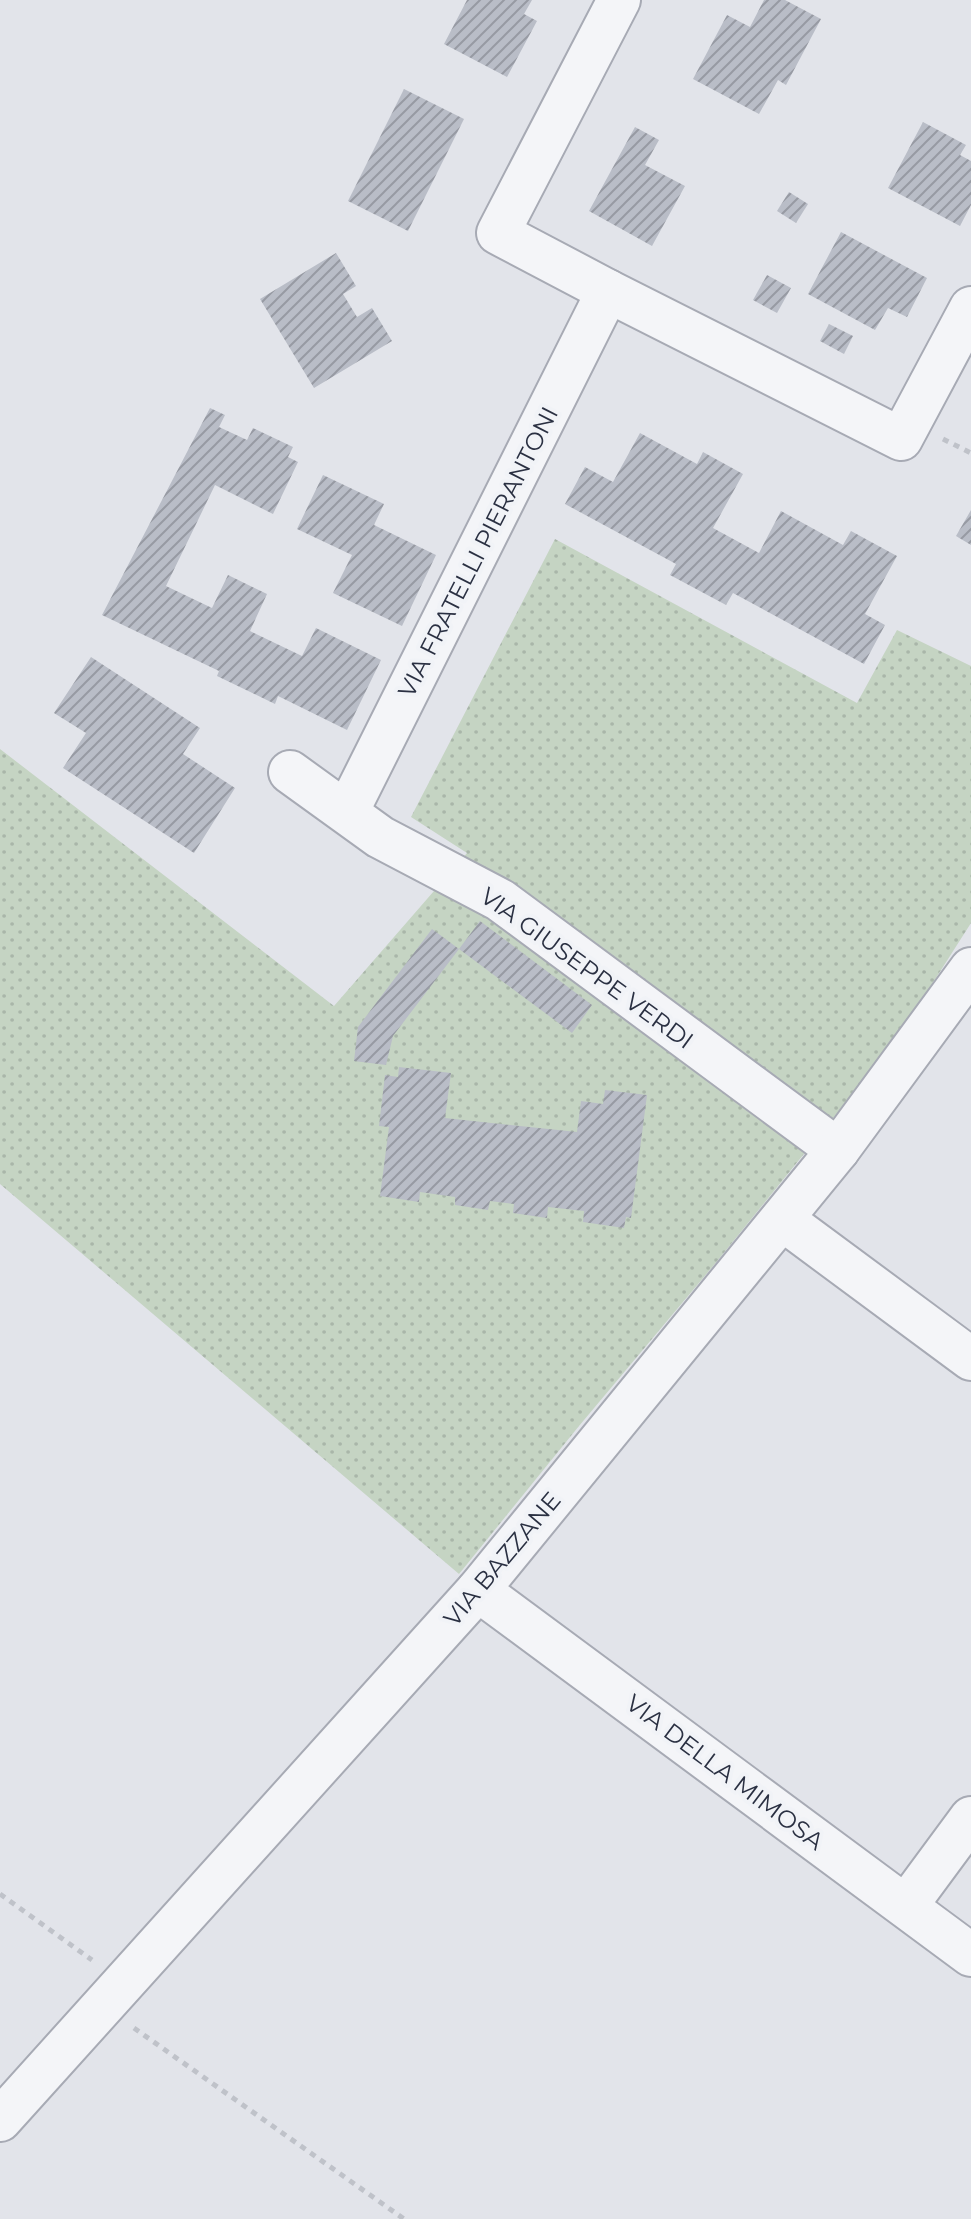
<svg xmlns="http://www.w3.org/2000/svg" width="971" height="2219" font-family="Montserrat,sans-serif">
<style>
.park{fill:url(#park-dots)}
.building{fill:url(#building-hatch)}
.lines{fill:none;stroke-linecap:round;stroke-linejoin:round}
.minor-casing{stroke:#a7aab4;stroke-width:46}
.path{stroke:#bfc2c9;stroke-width:5;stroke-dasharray:6 6;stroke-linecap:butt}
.minor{stroke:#f4f5f8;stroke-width:42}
.labels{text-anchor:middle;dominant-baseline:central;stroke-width:8;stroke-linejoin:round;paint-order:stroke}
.street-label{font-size:24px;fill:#2a3042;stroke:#f1f3f7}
</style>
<defs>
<pattern id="park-dots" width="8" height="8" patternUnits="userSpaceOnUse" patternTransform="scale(2)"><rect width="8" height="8" fill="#c5d4c3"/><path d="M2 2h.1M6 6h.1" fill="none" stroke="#a9b6a9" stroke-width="1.8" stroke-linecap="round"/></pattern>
<pattern id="building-hatch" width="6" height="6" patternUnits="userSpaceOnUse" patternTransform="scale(2)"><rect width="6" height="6" fill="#b9bdc7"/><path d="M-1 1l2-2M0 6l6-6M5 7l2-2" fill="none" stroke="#979aa3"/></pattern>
</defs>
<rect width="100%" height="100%" fill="#e2e4ea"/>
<polygon class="park" points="555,539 857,703 897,630 971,666 971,923 897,1039 714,1265 579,1426 459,1574 0,1184 0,749 334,1006 467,853 411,817"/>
<g class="building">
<polygon points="467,0 532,0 524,14 537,21 507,77 444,44"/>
<polygon points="764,0 785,0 821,19 786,85 778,80 759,114 693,79 727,15 750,27"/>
<polygon points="404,89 464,119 408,231 348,201"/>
<polygon points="923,122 966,145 960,155 971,161 971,205 960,226 888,188"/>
<polygon points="635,127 659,140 645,165 685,186 652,246 589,211"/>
<polygon points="789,192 808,204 796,223 777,211"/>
<polygon points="841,232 927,278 907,317 888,308 875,330 808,294"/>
<polygon points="336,253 356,286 343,294 357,317 372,308 392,341 314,388 260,299"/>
<polygon points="767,275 791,288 777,313 753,300"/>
<polygon points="829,324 853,336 844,354 820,341"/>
<polygon points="210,408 225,415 219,427 247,440 253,428 293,447 288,457 298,462 273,514 215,485 166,586 212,608 228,575 267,594 250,631 302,656 316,628 381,660 347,730 278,696 275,704 217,676 219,671 102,615"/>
<polygon points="640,433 697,464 703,452 743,474 713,528 759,553 781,511 843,545 851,531 897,556 865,614 885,625 864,664 733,593 726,605 670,575 676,564 565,504 585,467 613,482"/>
<polygon points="323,475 384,504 374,525 436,555 402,626 333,593 352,555 297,529"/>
<polygon points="971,510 971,545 956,536"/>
<polygon points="91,657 200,728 183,754 235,788 194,853 63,768 86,733 54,713"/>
<polygon points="480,921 592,1005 572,1033 459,949"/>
<polygon points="432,929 459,949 393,1036 386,1065 354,1061 358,1027"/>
<polygon points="399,1067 451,1073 445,1118 577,1132 581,1101 603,1104 605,1090 647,1095 631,1218 626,1217 624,1228 583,1222 584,1211 548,1207 547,1218 513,1213 514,1204 490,1201 488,1210 455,1205 455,1197 420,1192 419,1202 380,1196 389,1127 379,1126 385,1075 398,1077"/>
</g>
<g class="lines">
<defs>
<g id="minor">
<polyline points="619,0 498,233 608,291 901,439 971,308"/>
<polyline points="290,772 380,837 500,900 838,1150"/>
<polyline points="347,812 608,291"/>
<polyline points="782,1219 971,1359"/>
<polyline points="478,1590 971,1955"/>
<polyline points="906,1906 971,1818"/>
<polyline points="0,2120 478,1590 838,1150 971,969"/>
</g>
</defs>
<use href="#minor" class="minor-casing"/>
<g class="path">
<polyline points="943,439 971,453"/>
<polyline points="0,1894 92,1960"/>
<polyline points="134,2028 404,2219"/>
</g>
<use href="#minor" class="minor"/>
</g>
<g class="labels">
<g class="street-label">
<text transform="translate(478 552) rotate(-63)">VIA FRATELLI PIERANTONI</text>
<text transform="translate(587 968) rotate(36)">VIA GIUSEPPE VERDI</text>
<text transform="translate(502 1559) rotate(-50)">VIA BAZZANE</text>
<text transform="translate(725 1772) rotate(37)">VIA DELLA MIMOSA</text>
</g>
</g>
</svg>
